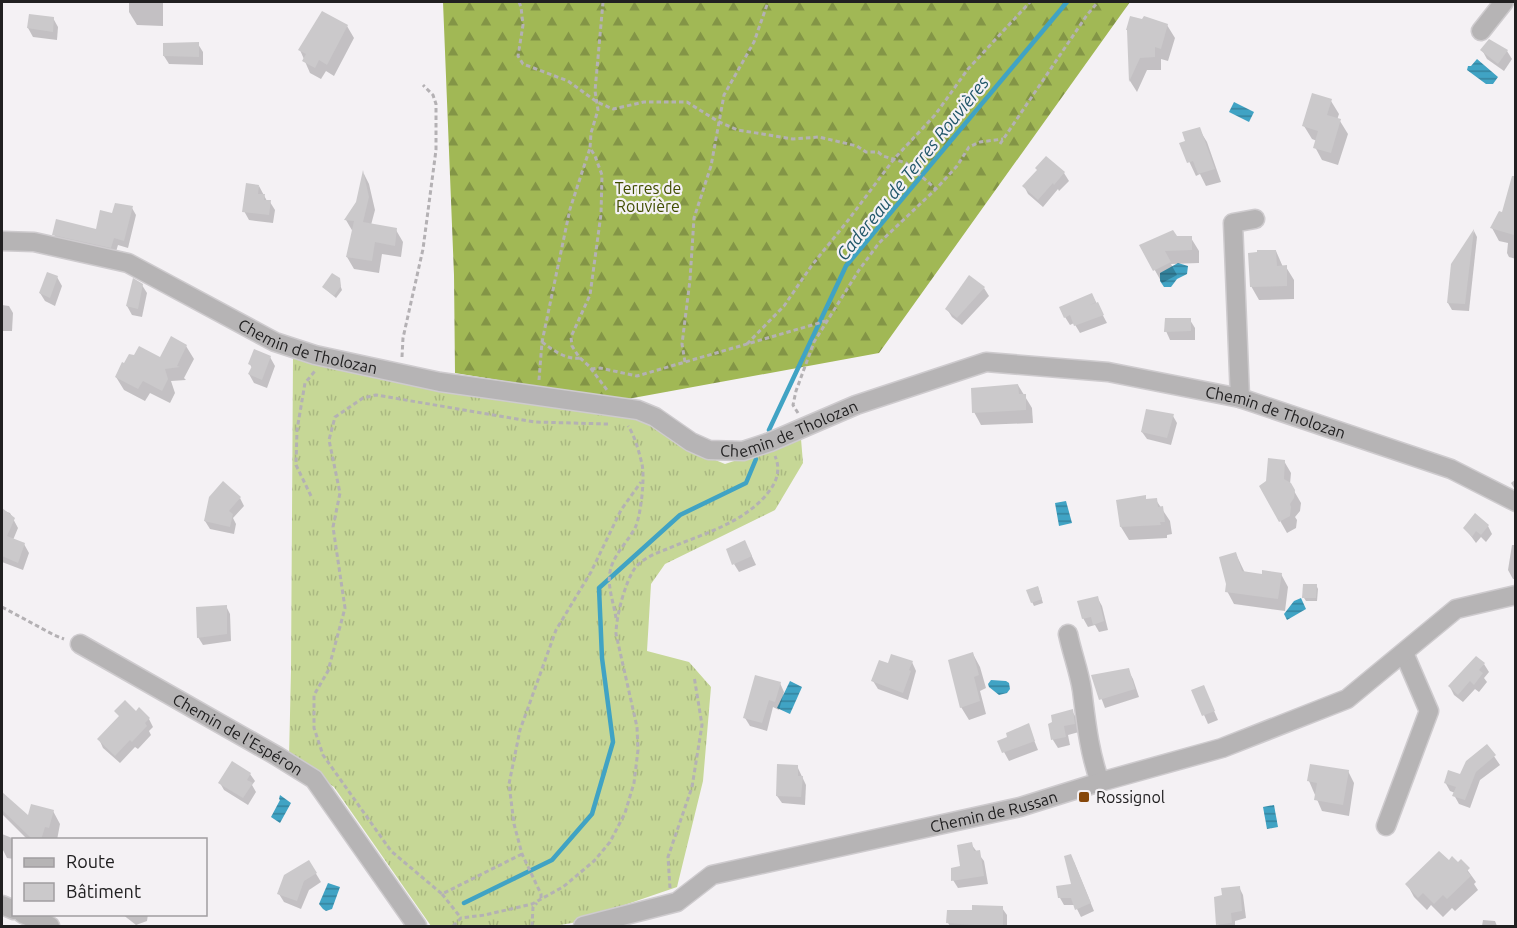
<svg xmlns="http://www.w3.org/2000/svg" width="1517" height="928" font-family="Ubuntu,sans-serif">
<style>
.grass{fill:url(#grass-tufts)}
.forest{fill:url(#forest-firs)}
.water{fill:url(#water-rules)}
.shadow{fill:#0003}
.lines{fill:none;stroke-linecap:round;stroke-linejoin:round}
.stream{stroke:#40a3c4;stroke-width:4.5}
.building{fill:#cbc9cb}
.minor-casing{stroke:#cecbce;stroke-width:21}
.path{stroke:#b4b1b4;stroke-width:3;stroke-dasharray:4.5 3;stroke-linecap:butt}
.minor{stroke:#b6b4b5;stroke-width:18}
.poi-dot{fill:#86470a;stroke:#f4f1f4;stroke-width:2}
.labels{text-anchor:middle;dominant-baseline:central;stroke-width:4.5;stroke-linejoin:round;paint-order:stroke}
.park-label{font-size:16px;fill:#414e00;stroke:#f4f1f4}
.street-label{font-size:16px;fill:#212021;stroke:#f4f1f4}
.poi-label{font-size:16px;fill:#212021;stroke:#f4f1f4;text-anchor:start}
.water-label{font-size:18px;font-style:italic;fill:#22576a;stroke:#f4f1f4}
</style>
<defs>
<pattern id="grass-tufts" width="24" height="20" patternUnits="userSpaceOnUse" patternTransform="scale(1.5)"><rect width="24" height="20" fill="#c6d796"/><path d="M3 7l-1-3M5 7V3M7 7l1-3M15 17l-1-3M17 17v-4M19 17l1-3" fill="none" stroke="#aab881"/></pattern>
<pattern id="forest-firs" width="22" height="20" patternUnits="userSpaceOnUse" patternTransform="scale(1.5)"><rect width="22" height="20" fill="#a1b855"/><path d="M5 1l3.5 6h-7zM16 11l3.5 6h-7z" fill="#839546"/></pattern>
<pattern id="water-rules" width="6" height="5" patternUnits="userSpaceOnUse" patternTransform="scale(1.5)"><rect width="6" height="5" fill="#40a3c4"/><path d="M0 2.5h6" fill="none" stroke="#35849f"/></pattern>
</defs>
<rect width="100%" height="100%" fill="#f4f1f4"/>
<polygon class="grass" points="293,357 536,403 646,420 686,448 725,464 801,439 803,463 775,510 665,564 651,584 647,651 689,662 711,687 703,781 677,887 572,923 554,926 431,926 334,787 289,757 291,672"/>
<polygon class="forest" points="443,2 1130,2 879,353 622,400 455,373 454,275"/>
<g class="water">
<polygon points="1477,59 1498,77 1493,84 1486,84 1467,70 1468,66 1471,66"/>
<polygon points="1234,102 1254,112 1249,122 1229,112"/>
<polygon points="1178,263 1188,266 1187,274 1177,279 1171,287 1164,287 1160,281 1160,273"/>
<polygon points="1066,501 1072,523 1059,526 1055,503"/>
<polygon points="1301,598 1306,609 1287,620 1284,614 1294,601"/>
<polygon points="991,680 1006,681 1009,683 1010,689 1007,693 999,695 989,687 988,684"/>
<polygon points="790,681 802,687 790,714 777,708"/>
<polygon points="280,795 291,803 280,823 271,817 280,800 279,799"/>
<polygon points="1274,805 1278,827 1267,829 1263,807"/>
<polygon points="328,883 340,887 332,909 326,911 323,909 319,904"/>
</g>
<g class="shadow">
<polygon points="129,2 163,2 163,26 137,25 129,12"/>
<polygon points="322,13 347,26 354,38 334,76 326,71 321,79 310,73 300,50"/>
<polygon points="53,18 58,27 57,40 33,37 28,28"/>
<polygon points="1167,25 1175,38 1168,61 1161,59 1161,70 1147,70 1137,92 1130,81 1129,33"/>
<polygon points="198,44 203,52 203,65 169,64 164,56"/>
<polygon points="1482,50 1507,51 1512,59 1504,71 1487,59"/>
<polygon points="1331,101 1339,114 1337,120 1340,121 1348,134 1338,165 1322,160 1315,147 1317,141 1312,139 1304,126"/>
<polygon points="1199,129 1207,142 1221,182 1206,186 1200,174 1196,176 1181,144 1187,142"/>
<polygon points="1046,158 1064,173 1069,181 1059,191 1058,189 1043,207 1028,194 1024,186 1039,170"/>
<polygon points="364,174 369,184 375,210 371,225 396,230 403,242 401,257 382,254 379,273 354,269 347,257 353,232 346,220 357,202"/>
<polygon points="1516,180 1516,259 1509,257 1507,253 1508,243 1499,241 1492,228 1503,213"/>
<polygon points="259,186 267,201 270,202 275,210 273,223 249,220 244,211"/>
<polygon points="132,208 136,215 128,248 118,245 115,255 58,242 54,234 97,231 113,215"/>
<polygon points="1474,231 1477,237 1469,311 1452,310 1448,303"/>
<polygon points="1176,238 1191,238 1199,251 1199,263 1171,264 1177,275 1162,283 1141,245"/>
<polygon points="1276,251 1283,267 1286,267 1294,280 1294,299 1259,300 1251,286"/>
<polygon points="57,277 62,286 55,306 45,301 40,293"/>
<polygon points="338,279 342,290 336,298 323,287"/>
<polygon points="142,285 147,293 142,317 132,315 127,306"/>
<polygon points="984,288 989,296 962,325 952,317 947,309"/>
<polygon points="1092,295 1107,323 1080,333 1074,323 1070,325 1065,317"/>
<polygon points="2,305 9,306 13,313 12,331 2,331"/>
<polygon points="1190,320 1195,328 1195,340 1170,340 1166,331"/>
<polygon points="186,346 194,359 184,378 186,380 171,381 175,393 170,403 150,393 145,401 124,390 116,377 125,365 161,359"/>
<polygon points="270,357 275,366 267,388 254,383 249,374 252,368 250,364"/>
<polygon points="1018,385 1032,408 1033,423 981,425 974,412"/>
<polygon points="1173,416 1177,423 1171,445 1147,439 1142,432"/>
<polygon points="1284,461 1291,473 1290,484 1301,503 1300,511 1295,517 1297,520 1296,528 1287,533 1261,487 1268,482"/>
<polygon points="1516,479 1516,491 1511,483"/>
<polygon points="1145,497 1147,501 1156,500 1170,521 1172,534 1167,535 1167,538 1129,540 1121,527"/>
<polygon points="240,498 244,506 233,518 236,524 234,534 210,529 205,521"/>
<polygon points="2,510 10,513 18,528 13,540 24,544 29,553 23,570 2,562"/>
<polygon points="1475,515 1488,526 1492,534 1486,542 1481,537 1476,543 1465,528"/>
<polygon points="1512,545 1516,545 1516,579 1513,579 1508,570"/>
<polygon points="749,550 756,565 739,572 734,564"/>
<polygon points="1236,554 1245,573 1263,576 1281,574 1288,587 1285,611 1234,604 1227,591"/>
<polygon points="1316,585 1318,589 1317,601 1306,601 1304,598"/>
<polygon points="1038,587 1043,603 1034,606 1032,602"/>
<polygon points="1097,597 1102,606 1108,630 1099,632 1095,625 1088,627 1083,618"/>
<polygon points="226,606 230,614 231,641 203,645 198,637"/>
<polygon points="973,654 980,667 986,688 980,691 986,714 969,720 961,707"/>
<polygon points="912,662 916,671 908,700 878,689 873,681"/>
<polygon points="1484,664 1489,672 1484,678 1487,682 1479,692 1475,689 1463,702 1454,695 1450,687"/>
<polygon points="1128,670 1133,679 1139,697 1105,708 1093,676"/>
<polygon points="780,683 784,692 779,710 773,707 767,731 750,726 745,718"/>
<polygon points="1203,686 1218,720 1208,724 1193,690"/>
<polygon points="116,711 136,713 149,719 153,727 149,731 151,735 138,749 135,747 120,763 103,748 99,739 120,717"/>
<polygon points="1072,711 1077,719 1079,732 1068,735 1070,745 1058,748 1053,740 1054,723"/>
<polygon points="1028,725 1038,750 1009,761 1004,752"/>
<polygon points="1487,746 1500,765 1480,780 1470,808 1459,804 1454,795 1455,793 1450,791 1445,782 1460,775"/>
<polygon points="797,766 806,785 805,805 782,803 777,796"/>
<polygon points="1348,771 1354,783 1349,816 1322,811 1309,781"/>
<polygon points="250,774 255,781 252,785 256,792 248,805 224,790 220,783"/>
<polygon points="3,795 29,818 53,811 60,824 57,840 28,840 2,814"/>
<polygon points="2,834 17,840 14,840 14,859 7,858 2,848"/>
<polygon points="971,844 984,861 988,884 958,888 953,880 962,868"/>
<polygon points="1461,861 1476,882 1474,884 1478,890 1455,911 1452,908 1443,917 1431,905 1427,910 1414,897 1407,884 1449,862 1458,864"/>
<polygon points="309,862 321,882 309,890 301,909 284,902 279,894"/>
<polygon points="1074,862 1094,911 1081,917 1075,905 1064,905 1060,898 1073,885"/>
<polygon points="1239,887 1243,895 1246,918 1235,921 1235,926 1219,926 1218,925"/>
<polygon points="1002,908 1007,915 1007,926 950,926 948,923 973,912"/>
<polygon points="122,914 148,914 147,921 136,925"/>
<polygon points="1483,920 1495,921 1497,926 1482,926"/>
</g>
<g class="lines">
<g class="stream">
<polyline points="769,430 846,266 1067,2"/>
<polyline points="464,903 552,860 592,814 613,742 602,658 599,588 680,515 746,483 756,459"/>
</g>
</g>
<g class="building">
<polygon points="322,11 348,25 327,65 319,60 315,68 302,61 306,54 298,50"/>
<polygon points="29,14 54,17 53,32 27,28"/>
<polygon points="1130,16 1142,19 1144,16 1168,24 1161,49 1155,47 1155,57 1140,58 1129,82 1127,30 1126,30"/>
<polygon points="1489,39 1508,50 1498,64 1480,50"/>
<polygon points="199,42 199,57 163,56 163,43"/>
<polygon points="1312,93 1332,99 1327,115 1341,119 1331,153 1313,148 1318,131 1302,126"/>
<polygon points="1200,127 1215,169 1198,174 1193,161 1187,163 1179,143 1185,141 1182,132"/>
<polygon points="1046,156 1065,172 1054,185 1053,183 1038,200 1022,186 1037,170 1035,168"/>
<polygon points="363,170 369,197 363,222 397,228 395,246 375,242 372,261 346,257 354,221 344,220 356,202"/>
<polygon points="1512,176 1515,176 1515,228 1514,235 1490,228 1499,211 1502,212"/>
<polygon points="246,183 259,185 258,194 265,194 264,200 271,200 269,215 242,212"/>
<polygon points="115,203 133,206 124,241 114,238 111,248 52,235 56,219 96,229 100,210 112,213"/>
<polygon points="1474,229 1465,304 1447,303 1451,264"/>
<polygon points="1173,230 1177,236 1192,236 1192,250 1165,251 1171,262 1153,271 1139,245"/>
<polygon points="1257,250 1276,250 1277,266 1287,265 1287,286 1250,287 1248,253 1257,252"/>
<polygon points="47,272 58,276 50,298 39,293"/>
<polygon points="332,273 340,278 341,286 334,296 322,287"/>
<polygon points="969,275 985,287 957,318 945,309"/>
<polygon points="133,278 143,284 138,309 126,306"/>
<polygon points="1092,293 1096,302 1090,305 1098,302 1104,315 1074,326 1070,315 1064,318 1059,307"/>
<polygon points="1165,318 1191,318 1191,331 1164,332"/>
<polygon points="171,336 187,345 177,366 180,367 165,369 168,379 162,391 143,381 138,389 115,377 122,362 124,363 129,354 134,355 139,346 160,357"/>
<polygon points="254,349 271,356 262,380 248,374 252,366 248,364"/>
<polygon points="1018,384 1019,394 1026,394 1026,410 972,413 971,388"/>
<polygon points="1146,409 1174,414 1167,438 1141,432"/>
<polygon points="1268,458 1285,460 1284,479 1291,483 1295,490 1294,498 1290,504 1291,507 1290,516 1279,522 1259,486 1266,481"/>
<polygon points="223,481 241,497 229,511 233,514 230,527 204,521 209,497"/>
<polygon points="1146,495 1146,499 1157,498 1158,507 1163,506 1165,522 1160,522 1161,525 1120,527 1116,500"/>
<polygon points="2,508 15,518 7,536 25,543 18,563 2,556"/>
<polygon points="1475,513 1489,525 1481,535 1476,531 1472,537 1463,528"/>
<polygon points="745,540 752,556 732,565 726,549"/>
<polygon points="1236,552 1242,571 1262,574 1262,570 1282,573 1278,599 1225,592 1226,584 1219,557"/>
<polygon points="1303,584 1317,584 1316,598 1302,598"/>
<polygon points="1038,586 1042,599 1031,603 1026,590"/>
<polygon points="1098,596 1104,621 1093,625 1091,617 1082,619 1077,601"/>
<polygon points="227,605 227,634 197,638 196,607"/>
<polygon points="973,652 979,675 974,677 980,701 960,708 948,660"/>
<polygon points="891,654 913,661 909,670 911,671 903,693 871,681 879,660 888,663"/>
<polygon points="1476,656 1485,663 1479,670 1483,673 1474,685 1470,681 1458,695 1448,686"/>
<polygon points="1129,668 1135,689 1099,700 1091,675"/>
<polygon points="755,675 781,682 775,702 769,700 762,723 743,718"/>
<polygon points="1204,685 1215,711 1202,716 1191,690"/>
<polygon points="125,700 136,711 139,707 150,718 145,723 147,726 132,742 130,740 115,756 97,739 119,716 114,711"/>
<polygon points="1073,709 1075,724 1064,726 1066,737 1051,740 1048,724 1052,722 1051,715"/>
<polygon points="1029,723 1035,741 1002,753 997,741 1007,737 1006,733"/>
<polygon points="1487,744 1496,755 1476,772 1465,800 1452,796 1456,787 1444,783 1448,770 1460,774 1466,761"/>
<polygon points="232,761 251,773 247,780 253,783 243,798 218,783"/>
<polygon points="777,764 798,765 798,776 803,776 801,797 776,796"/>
<polygon points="1310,764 1349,770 1343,805 1314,800 1317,783 1307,781"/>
<polygon points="2,792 28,815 31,804 54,810 49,828 45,827 41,840 33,840 2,810"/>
<polygon points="972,842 974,851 980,850 984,876 951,881 951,868 960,866 957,845"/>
<polygon points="1439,851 1449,860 1452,856 1458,862 1461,859 1470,868 1467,871 1471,876 1447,899 1443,895 1434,904 1423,893 1418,898 1405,884"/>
<polygon points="1071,854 1091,903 1075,910 1071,898 1058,898 1056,886 1071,884 1064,856"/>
<polygon points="309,860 317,873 304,881 297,901 277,894 284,875"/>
<polygon points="1240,886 1242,911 1231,913 1232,923 1216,925 1214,897 1222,895 1221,888"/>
<polygon points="972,905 1003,906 1003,927 946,923 947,910 972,910"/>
</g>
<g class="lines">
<defs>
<g id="minor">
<polyline points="1481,31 1504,2"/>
<path id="s1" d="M 2,241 L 34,242 L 128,263 L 275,342 L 315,355 L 440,382 L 638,410 L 655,417 L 691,442 L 709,450 L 743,451 L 770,442 L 856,405 L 986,362 L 1108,372 L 1240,398 L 1451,469 L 1516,502"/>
<polyline points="1240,398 1233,223 1255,219"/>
<path d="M 1068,634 C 1072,653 1079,671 1082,690 C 1086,721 1089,752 1100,782"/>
<path id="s2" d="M 80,644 L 277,756 L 314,779 L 417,926"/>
<polyline points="1386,826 1429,711 1404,653"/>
<polyline points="2,905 14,910"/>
<polyline points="23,914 50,926"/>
<path id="s3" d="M 583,926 L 677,902 L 712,875 L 1020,807 L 1100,782 L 1222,748 L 1347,699 L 1456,609 L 1516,595"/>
</g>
</defs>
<use href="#minor" class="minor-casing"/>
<g class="path">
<polyline points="519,2 521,7 523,25 518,56 523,64 568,81 597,102 613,109 644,102 687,102 719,122 738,130 793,139 819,137 857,146 866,152 878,152 883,156 906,163 936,189"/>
<polyline points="603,2 595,91 598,110 591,133 590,148 595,156 602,175 601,214 590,295 571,337 572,346 579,357 589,366 607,390"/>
<polyline points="1000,144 1087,15 1098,2"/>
<path d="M 542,342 C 553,350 566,360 580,358"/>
<polyline points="747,344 784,306 812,265 846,223 894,159 935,115 968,69 1030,2"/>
<polyline points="402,357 403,338 423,249 436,150 436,104 433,95 423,85"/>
<polyline points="685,362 682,344 690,280 694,218 711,166 724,95 754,42 768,2"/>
<polyline points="591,369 600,368 637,376 826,321"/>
<polyline points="539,380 542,342 570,209 590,148"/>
<polyline points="798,413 793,405 796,391 814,342 859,270 879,243 936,189 957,166 969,147 980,142 1003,139"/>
<polyline points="311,496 296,465 297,430 305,383 315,371"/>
<polyline points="2,607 54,635 64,639"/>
<path d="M 616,618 C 614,604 607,586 610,572 C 613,555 627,543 635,528 C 641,516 645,477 642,464 C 639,452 635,436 628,426"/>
<polyline points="522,854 442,894 391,851 323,755 314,728 314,695 328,671 345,608 333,527 340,493 329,440 335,417 363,398 376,395 535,422 608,424"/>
<polyline points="670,888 668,857 692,787 702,725 694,676"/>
<polyline points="442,894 461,918"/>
<polyline points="541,898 541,894 522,854 514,824 509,784 520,730 556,630 591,572 621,510 641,482"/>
<path d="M 453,926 L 461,918 L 485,915 L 532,904 L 563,887 L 594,861 L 610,842 L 625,813 L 634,783 L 638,750 L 637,727 L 616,634 C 616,617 625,582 635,568 C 642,559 656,553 667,549 C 702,534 742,524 767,494 C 777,482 781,470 775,456"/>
<polyline points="532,926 533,907 537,903"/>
</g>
<use href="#minor" class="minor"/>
</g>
<rect class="poi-dot" x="1078" y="791" width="12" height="12" rx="3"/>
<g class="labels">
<g class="park-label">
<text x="648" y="188">Terres de<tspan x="648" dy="18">Rouvière</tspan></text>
</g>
<g class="street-label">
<text stroke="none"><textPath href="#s1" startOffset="328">Chemin de Tholozan</textPath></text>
<text stroke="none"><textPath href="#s1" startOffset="1335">Chemin de Tholozan</textPath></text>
<text stroke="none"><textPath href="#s1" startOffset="831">Chemin de Tholozan</textPath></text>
<text stroke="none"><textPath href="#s2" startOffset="182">Chemin de l'Espéron</textPath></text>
<text stroke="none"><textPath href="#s3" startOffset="430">Chemin de Russan</textPath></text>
</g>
<g class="poi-label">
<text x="1096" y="797">Rossignol</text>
</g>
<g class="water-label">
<text transform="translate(912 168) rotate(-51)">Cadereau de Terres Rouvières</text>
</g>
</g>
<rect width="1517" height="928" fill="none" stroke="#212021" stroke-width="6"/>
<rect x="12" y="838" width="195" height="78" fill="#f4f1f4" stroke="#a09da0" stroke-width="1.5"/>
<rect x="24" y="858" width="30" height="9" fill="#b6b4b5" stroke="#a09da0" stroke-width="1.5"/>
<text x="66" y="868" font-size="18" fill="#212021">Route</text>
<rect x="24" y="883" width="30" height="18" fill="#cbc9cb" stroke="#a09da0" stroke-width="1.5"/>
<text x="66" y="898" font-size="18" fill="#212021">Bâtiment</text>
</svg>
